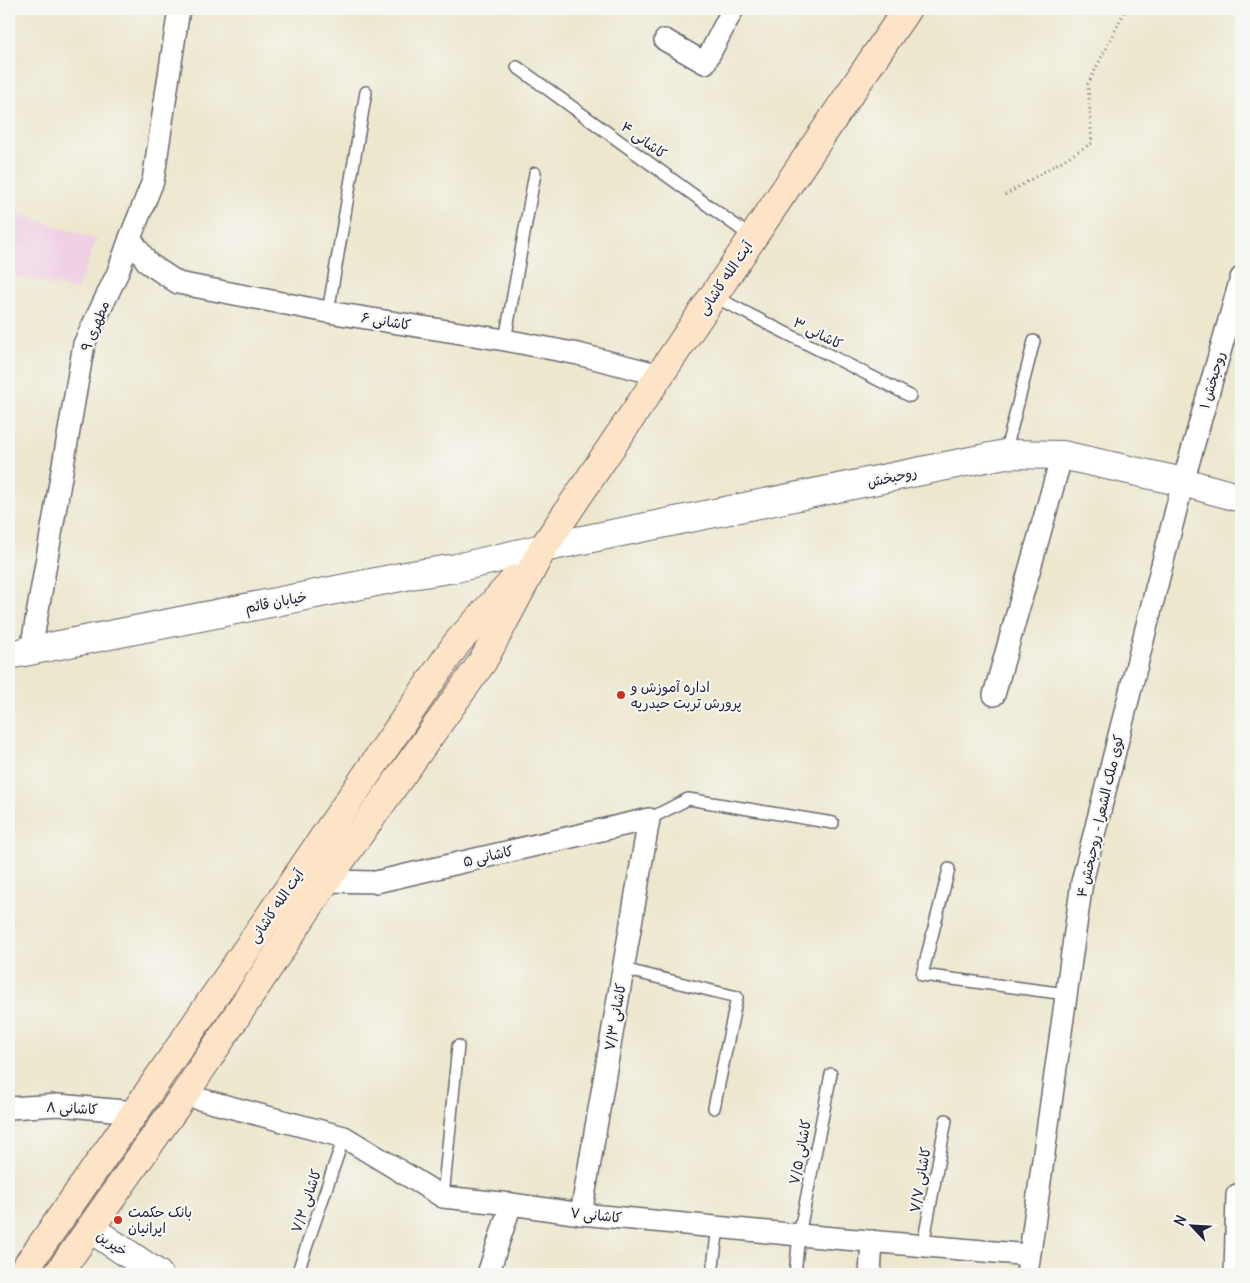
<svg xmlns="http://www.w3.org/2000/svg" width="1250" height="1283" font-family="Delius,'Playpen Sans Arabic',sans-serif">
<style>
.built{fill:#f0d0e4}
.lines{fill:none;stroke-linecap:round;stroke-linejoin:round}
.service-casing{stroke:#69676e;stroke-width:14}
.minor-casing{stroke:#69676e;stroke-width:24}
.tertiary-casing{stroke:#69676e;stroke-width:30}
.secondary-casing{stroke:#69676e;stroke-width:30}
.path{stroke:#69676e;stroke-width:3;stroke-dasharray:1 4;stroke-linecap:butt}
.service{stroke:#fff;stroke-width:11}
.minor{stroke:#fff;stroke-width:21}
.tertiary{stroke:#fff;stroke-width:28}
.secondary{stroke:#fee4c6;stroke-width:28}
.poi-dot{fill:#c8321e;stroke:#f6f6f2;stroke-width:2}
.labels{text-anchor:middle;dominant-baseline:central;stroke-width:4.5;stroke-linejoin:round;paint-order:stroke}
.street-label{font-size:14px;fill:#22223b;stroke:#f6f6f2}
.poi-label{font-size:14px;fill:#22223b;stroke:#f6f6f2;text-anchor:start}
</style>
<rect width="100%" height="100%" fill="#f6f6f2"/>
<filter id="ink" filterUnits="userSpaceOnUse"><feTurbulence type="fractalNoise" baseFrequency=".02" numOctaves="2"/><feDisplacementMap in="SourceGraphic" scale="10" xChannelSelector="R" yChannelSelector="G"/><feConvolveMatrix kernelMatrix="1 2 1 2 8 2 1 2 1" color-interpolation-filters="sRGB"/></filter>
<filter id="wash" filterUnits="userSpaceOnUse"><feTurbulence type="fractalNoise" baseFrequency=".0096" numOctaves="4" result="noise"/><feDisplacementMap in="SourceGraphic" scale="20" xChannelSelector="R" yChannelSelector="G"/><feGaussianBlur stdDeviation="1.12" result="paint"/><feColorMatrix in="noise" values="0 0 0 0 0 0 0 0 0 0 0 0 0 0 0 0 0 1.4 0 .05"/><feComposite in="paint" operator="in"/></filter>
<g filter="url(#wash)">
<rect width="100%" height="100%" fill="#ede7ce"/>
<polygon class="built" points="9,211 97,239 77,290 9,275"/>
</g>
<g filter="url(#ink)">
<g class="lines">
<defs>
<g id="service">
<polyline points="517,67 753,238"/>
<polyline points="713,296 910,396"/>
<polyline points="328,312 366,92"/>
<polyline points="505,340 535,173"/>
<polyline points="1005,454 1034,341"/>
<polyline points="649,819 688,799 833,823"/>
<polyline points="949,869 922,975 1066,994"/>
<polyline points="623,969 737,997 714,1108"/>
<polyline points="443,1197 458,1046"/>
<polyline points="923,1245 946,1120"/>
<polyline points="297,1274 344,1137"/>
<polyline points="712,1274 718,1227"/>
<polyline points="795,1274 799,1235 831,1074"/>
</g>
<g id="minor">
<polyline points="665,40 705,63 733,9"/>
<polyline points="130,238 148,263 178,283 328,312 505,340 578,354 660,375"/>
<polyline points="31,650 84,344 118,272 130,238 153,181 179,9"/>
<polyline points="994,695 1062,455"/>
<polyline points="326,881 376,882 649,819 581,1214"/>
<polyline points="184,1095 344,1137 443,1197 511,1204 581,1214 799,1235 1029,1255"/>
<polyline points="9,1108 58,1105 135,1112"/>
<polyline points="488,1274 511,1204"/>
<polyline points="870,1274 872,1241"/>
<polyline points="1027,1274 1082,882 1183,482 1241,278"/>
<polyline points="1235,1274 1237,1195 1241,1195"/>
</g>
<g id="tertiary">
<polyline points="9,655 411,575 456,568 543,548 1005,454 1062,455 1183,482 1241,498"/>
<polyline points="91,1229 158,1274"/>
</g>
<g id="secondary">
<polyline points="21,1274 135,1112 457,643 515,579"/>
<polyline points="58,1274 184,1095 326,881 483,661 543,548 907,9"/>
</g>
</defs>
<use href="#service" class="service-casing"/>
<use href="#minor" class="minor-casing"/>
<use href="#tertiary" class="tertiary-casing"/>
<use href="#secondary" class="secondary-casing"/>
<polyline class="path" points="1005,195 1092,143 1088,84 1126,9"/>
<use href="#service" class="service"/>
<use href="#minor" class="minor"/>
<use href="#tertiary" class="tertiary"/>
<use href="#secondary" class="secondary"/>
</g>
</g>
<g class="poi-dot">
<circle cx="621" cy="695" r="5"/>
<circle cx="118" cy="1220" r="5"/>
</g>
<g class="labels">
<g class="street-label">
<text transform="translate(644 140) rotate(36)">کاشانی ۴</text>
<text transform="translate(725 278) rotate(-56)">آیت الله کاشانی</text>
<text transform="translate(386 321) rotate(9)">کاشانی ۶</text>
<text transform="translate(95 326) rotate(-68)">مطهری ۹</text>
<text transform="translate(818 333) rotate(27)">کاشانی ۳</text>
<text transform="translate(1212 380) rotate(-74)">روحبخش ۱</text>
<text transform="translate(892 477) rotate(-12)">روحبخش</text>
<text transform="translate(276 602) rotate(-11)">خیابان قائم</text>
<text transform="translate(1100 816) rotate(-77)">کوی ملک الشعرا - روحبخش ۴</text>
<text transform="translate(488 856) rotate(-13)">کاشانی ۵</text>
<text transform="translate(276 906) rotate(-56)">آیت الله کاشانی</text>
<text transform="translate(615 1017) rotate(-80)">کاشانی ۷/۳</text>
<text transform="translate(72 1108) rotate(3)">کاشانی ۸</text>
<text transform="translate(800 1152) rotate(-79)">کاشانی ۷/۵</text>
<text transform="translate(920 1180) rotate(-80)">کاشانی ۷/۷</text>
<text transform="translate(306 1201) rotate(-71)">کاشانی ۷/۲</text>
<text transform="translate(596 1215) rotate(6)">کاشانی ۷</text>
<text transform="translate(112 1243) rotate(34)">خیرین</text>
</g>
<g class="poi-label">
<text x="631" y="687">اداره آموزش و<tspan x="631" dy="16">پرورش تربت حیدریه</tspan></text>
<text x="128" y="1212">بانک حکمت<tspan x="128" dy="16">ایرانیان</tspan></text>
</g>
</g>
<rect width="1250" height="1283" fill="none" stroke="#f6f6f2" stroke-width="30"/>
<g transform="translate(1192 1226) rotate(295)" stroke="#f6f6f2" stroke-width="4" paint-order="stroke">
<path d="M0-4L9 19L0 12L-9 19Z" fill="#22223b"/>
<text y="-8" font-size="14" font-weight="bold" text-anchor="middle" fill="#22223b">N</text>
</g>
</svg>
